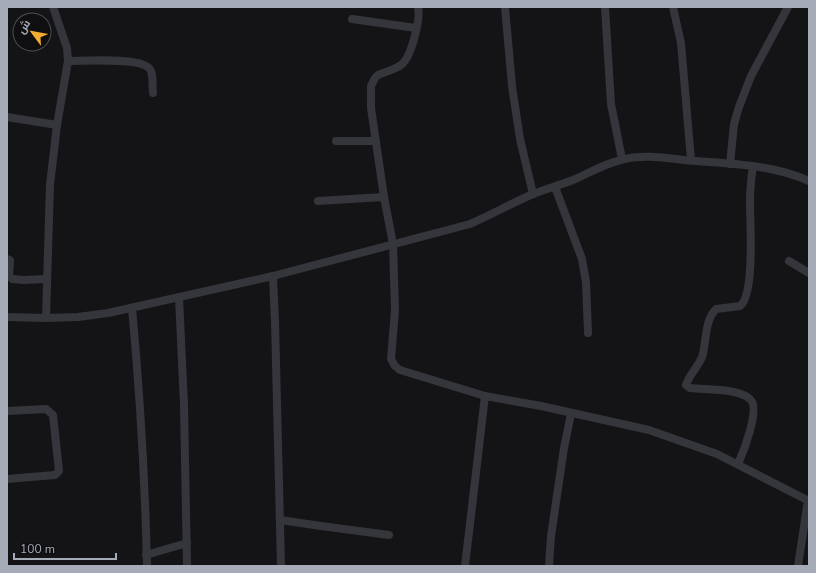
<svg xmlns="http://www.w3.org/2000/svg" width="816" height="573" font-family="'Nunito Sans',Cairo,sans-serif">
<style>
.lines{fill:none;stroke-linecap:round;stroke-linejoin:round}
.minor{stroke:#35363b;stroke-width:8}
</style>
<rect width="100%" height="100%" fill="#141416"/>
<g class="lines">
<g class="minor">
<path d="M 418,7 C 421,19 411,58 401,65 C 394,70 385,72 378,75 L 375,78 L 371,86 L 371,108 L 384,197 L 393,244 L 395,310 L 391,359 L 395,366 L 400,370 L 485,396 L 541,406 L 649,430 L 717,454 L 809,501"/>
<polyline points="505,7 512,86 520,139 533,194"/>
<polyline points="605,7 611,104 622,159"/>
<polyline points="673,7 681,43 691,160"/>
<polyline points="352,19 416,28"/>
<path d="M 68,61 C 83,61 139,57 149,68 C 154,73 152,86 153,93"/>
<polyline points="7,117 57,125"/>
<polyline points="336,141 375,141"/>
<polyline points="730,164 734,124 739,107 751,76 788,7"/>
<polyline points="555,187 582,259 586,282 588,333"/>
<polyline points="318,201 384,197"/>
<polyline points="7,259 10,260 9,276 12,279 23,280 47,279"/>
<polyline points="789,261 809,273"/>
<polyline points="273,276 275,322 281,566"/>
<polyline points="179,297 184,405 187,566"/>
<path d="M 132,308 C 140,394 145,480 147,566"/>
<path d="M 7,317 L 46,318 L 78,317 L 108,313 L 273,276 L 470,224 C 491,215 512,203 533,194 C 546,189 560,185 573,180 C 589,173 604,164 621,160 C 645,153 671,159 696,161 C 735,164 773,165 809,181"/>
<polyline points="46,318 50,185 57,125 68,61 67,48 53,7"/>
<polyline points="7,411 46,409 53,415 59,471 55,475 7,479"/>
<path d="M 738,464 C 743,453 761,408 750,399 C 738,388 706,390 690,388 L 686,385 C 689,375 698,367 702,357 C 707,342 704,321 716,309 L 740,306 C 755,295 750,223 750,203 C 750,191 751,179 753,166"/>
<polyline points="280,520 321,526 389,535"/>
<polyline points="146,555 187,543"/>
<polyline points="465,566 485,396"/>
<polyline points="549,566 551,536 564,448 571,414"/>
<polyline points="798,566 808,500"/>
</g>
</g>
<rect width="816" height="573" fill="none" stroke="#a6acb7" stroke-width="16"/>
<g transform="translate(32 32) rotate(302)"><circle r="19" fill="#0f0f11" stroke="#4b4e53"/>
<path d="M0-3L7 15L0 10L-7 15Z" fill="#f2ac30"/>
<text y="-6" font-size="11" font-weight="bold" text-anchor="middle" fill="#a6acb7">ش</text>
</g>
<path d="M14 553v6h102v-6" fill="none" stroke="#a6acb7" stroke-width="2"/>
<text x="20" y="553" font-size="12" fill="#a6acb7" stroke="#0f0f11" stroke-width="3" paint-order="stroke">100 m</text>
</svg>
